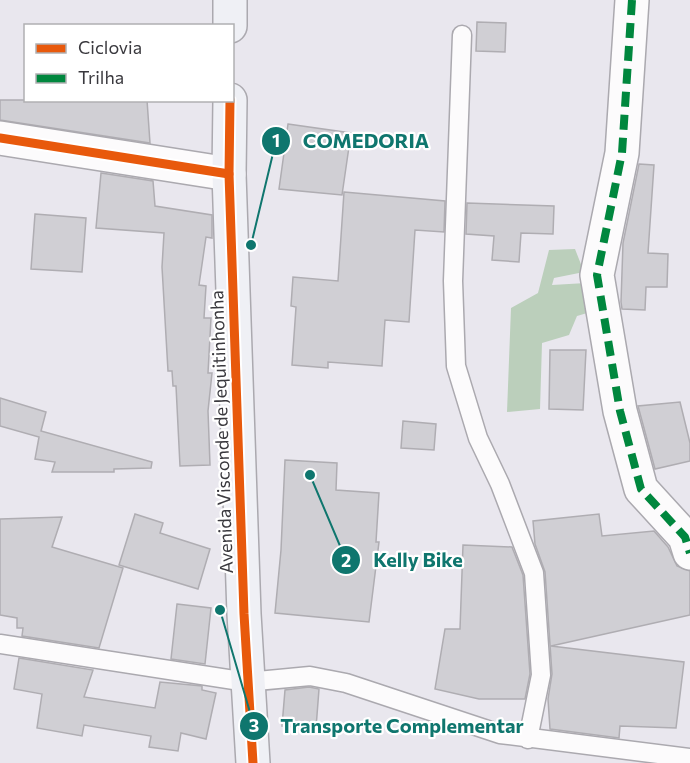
<svg xmlns="http://www.w3.org/2000/svg" width="690" height="763" font-family="Commissioner,sans-serif">
<style>
.forest{fill:#bbcfbb}
.building{fill:#d0cfd4;stroke:#afadb2;stroke-width:1.5}
.lines{fill:none;stroke-linecap:round;stroke-linejoin:round}
.lane-casing{stroke:#aba9af;stroke-width:21}
.street-casing{stroke:#aba9af;stroke-width:36}
.secondary-casing{stroke:#aba9af;stroke-width:36}
.lane{stroke:#fcfbfc;stroke-width:18}
.street{stroke:#fcfbfc;stroke-width:33}
.secondary{stroke:#eff0f5;stroke-width:33}
.quiet{stroke:#00873e;stroke-width:8;stroke-dasharray:15 8;stroke-linecap:butt}
.cycleway-casing{stroke:#fff;stroke-width:13}
.cycleway{stroke:#e8590c;stroke-width:9}
.labels{text-anchor:middle;dominant-baseline:central;stroke-width:4.5;stroke-linejoin:round;paint-order:stroke}
.street-label{font-size:18px;fill:#3a393e;stroke:#fff}
.leader{fill:none;stroke:#0f766e;stroke-width:2}
.callout-dot{fill:#0f766e;stroke:#fff;stroke-width:2}
.mark-label{font-size:18px;text-anchor:middle;font-weight:bold;fill:#fff}
.callout-label{font-size:20px;text-anchor:middle;font-weight:bold;fill:#0f766e;stroke:#fff;stroke-width:4.5;stroke-linejoin:round;paint-order:stroke}
</style>
<rect width="100%" height="100%" fill="#e9e7ee"/>
<polygon class="forest" points="575,249 584,272 554,278 552,285 586,283 594,311 577,316 569,335 542,343 540,409 507,412 511,308 538,293 549,250"/>
<g class="building">
<polygon points="477,22 506,23 505,52 476,51"/>
<polygon points="0,100 147,100 150,143 0,120"/>
<polygon points="288,124 351,133 342,195 279,189"/>
<polygon points="639,164 654,165 648,253 668,254 667,287 646,287 645,310 622,309 621,302 623,243"/>
<polygon points="101,173 153,181 155,206 212,215 212,238 206,237 199,285 206,286 204,318 211,318 208,373 212,373 208,411 210,465 180,466 176,386 173,386 172,371 168,371 162,267 164,233 96,228"/>
<polygon points="344,192 445,201 444,232 415,230 409,322 385,320 382,366 328,362 328,368 292,365 296,307 291,306 293,277 338,281"/>
<polygon points="467,203 554,206 553,234 521,233 519,262 492,260 494,236 466,234"/>
<polygon points="35,214 86,218 82,272 31,269"/>
<polygon points="550,350 586,350 583,410 549,409"/>
<polygon points="0,398 46,412 41,431 152,462 151,468 114,469 114,472 52,472 55,462 35,459 39,437 0,426"/>
<polygon points="680,402 690,443 690,461 655,469 638,406"/>
<polygon points="403,421 436,424 434,450 401,448"/>
<polygon points="285,460 337,463 336,490 379,493 376,542 379,542 369,622 275,613 281,550"/>
<polygon points="135,514 163,523 160,533 210,549 198,589 119,565"/>
<polygon points="599,514 602,536 654,531 668,547 677,566 690,571 690,615 551,646 684,662 676,728 620,726 619,738 550,729 548,699 552,674 545,572 535,544 533,521"/>
<polygon points="62,517 52,547 123,568 99,648 22,636 23,628 17,628 17,618 0,615 0,519"/>
<polygon points="463,545 512,547 523,575 530,674 525,699 479,699 435,689 445,629 460,629"/>
<polygon points="177,604 211,608 205,664 171,659"/>
<polygon points="19,658 93,670 84,697 155,708 160,682 202,686 202,690 216,693 206,739 181,733 178,751 149,747 151,736 84,725 82,736 37,728 42,694 14,689"/>
<polygon points="309,687 319,689 316,728 282,726 285,690"/>
</g>
<g class="lines">
<defs>
<g id="lane">
<polyline points="462,35 453,281 456,366 478,438 500,484 534,573 541,675 528,739"/>
<polyline points="0,644 247,682 310,676 346,683 500,734 690,758"/>
</g>
<g id="street">
<polyline points="632,0 622,153 597,275 620,411 641,489 685,537 690,553"/>
<polyline points="0,138 229,174"/>
</g>
<g id="secondary">
<polyline points="230,26 230,0"/>
<polyline points="230,100 229,174 244,614 253,763"/>
</g>
</defs>
<use href="#lane" class="lane-casing"/>
<use href="#street" class="street-casing"/>
<use href="#secondary" class="secondary-casing"/>
<use href="#lane" class="lane"/>
<use href="#street" class="street"/>
<use href="#secondary" class="secondary"/>
<polyline class="quiet" points="632,0 622,153 597,275 620,411 641,489 685,537 690,553"/>
<defs>
<g id="cycleway">
<polyline points="230,100 229,174 244,614 253,763"/>
<polyline points="0,138 229,174"/>
</g>
</defs>
<use href="#cycleway" class="cycleway-casing"/>
<use href="#cycleway" class="cycleway"/>
</g>
<g class="labels">
<g class="street-label">
<text transform="translate(221 432) rotate(-92)">Avenida Visconde de Jequitinhonha</text>
</g>
</g>
<path class="leader" d="M251 245L276 141M310 475L346 560M220 610L254 726"/>
<g class="callout-dot">
<circle cx="251" cy="245" r="6"/>
<circle cx="310" cy="475" r="6"/>
<circle cx="220" cy="610" r="6"/>
<circle cx="276" cy="141" r="15"/>
<circle cx="346" cy="560" r="15"/>
<circle cx="254" cy="726" r="15"/>
</g>
<g class="mark-label">
<text x="276" y="147">1</text>
<text x="346" y="567">2</text>
<text x="254" y="732">3</text>
</g>
<g class="callout-label">
<text x="366" y="148">COMEDORIA</text>
<text x="418" y="567">Kelly Bike</text>
<text x="402" y="733">Transporte Complementar</text>
</g>
<rect x="24" y="24" width="210" height="78" fill="#ffffff" stroke="#b0b0b2" stroke-width="1.5"/>
<rect x="36" y="44" width="30" height="9" fill="#e8590c" stroke="#b0b0b2" stroke-width="1.5"/>
<text x="78" y="54" font-size="18" fill="#3a393e">Ciclovia</text>
<rect x="36" y="74" width="30" height="9" fill="#00873e" stroke="#b0b0b2" stroke-width="1.5"/>
<text x="78" y="84" font-size="18" fill="#3a393e">Trilha</text>
</svg>
